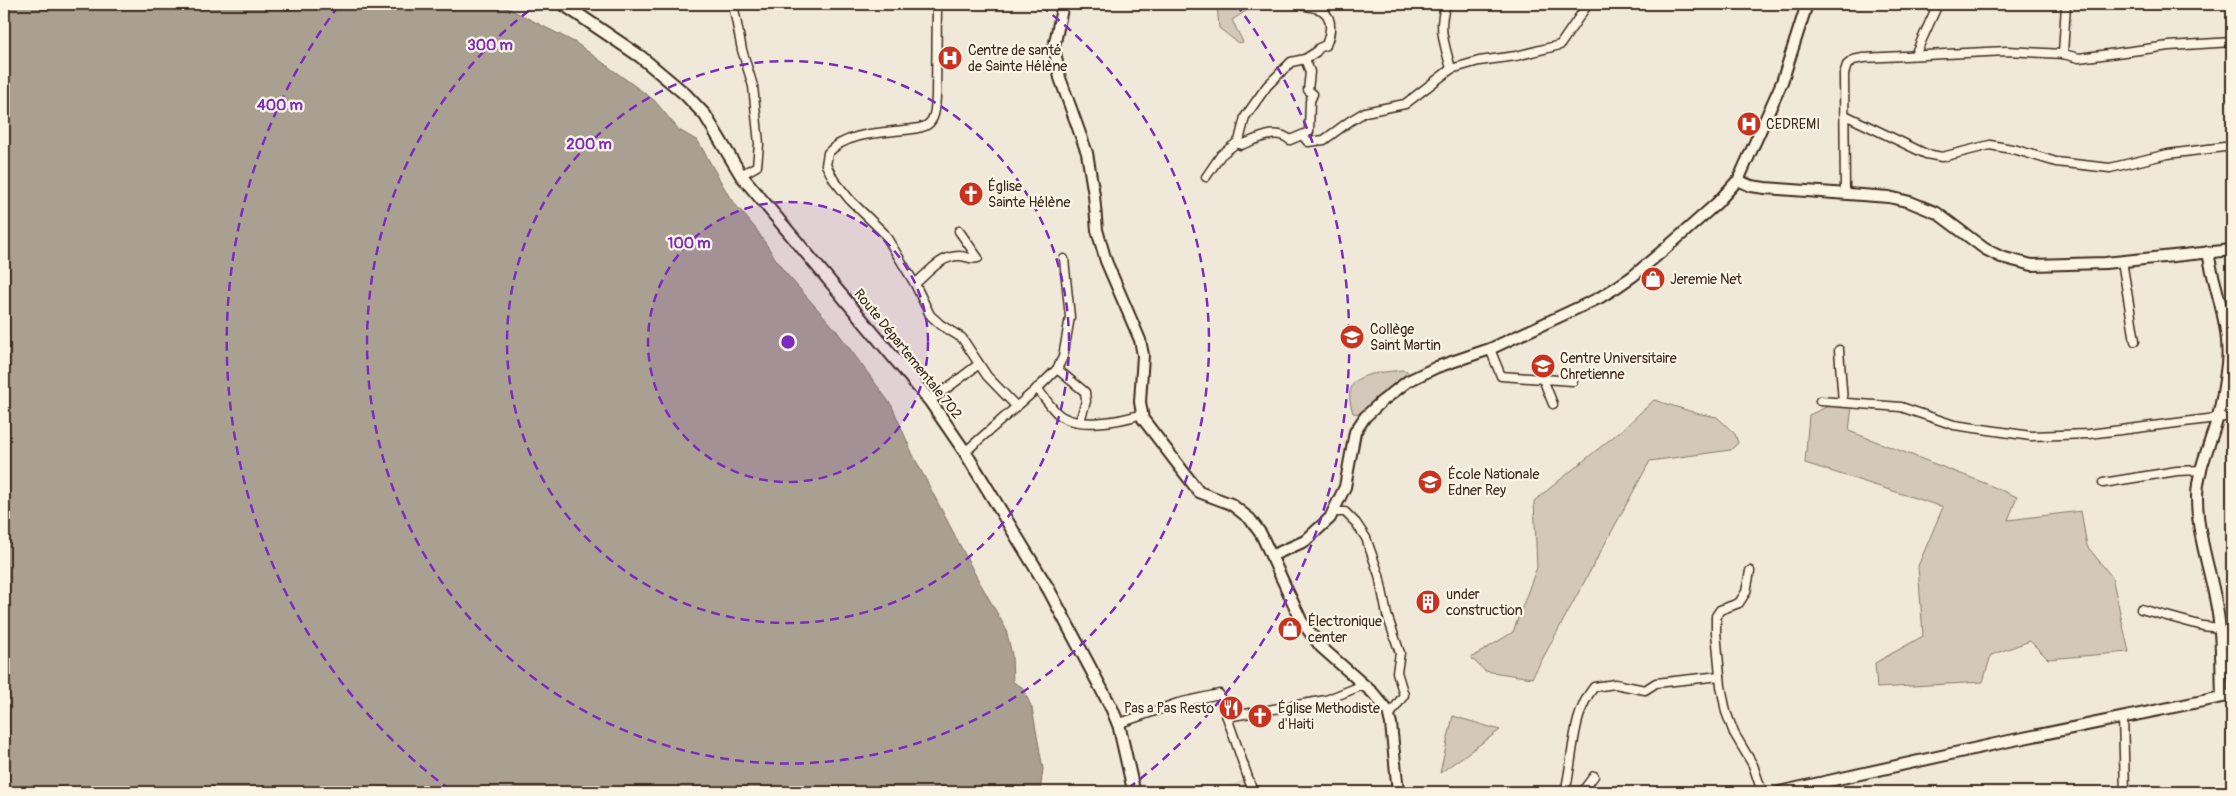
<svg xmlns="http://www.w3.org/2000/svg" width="2236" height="796" font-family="Pangolin,sans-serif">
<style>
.built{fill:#e1d9c9}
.green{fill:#d2c9ba;stroke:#867a6c}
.water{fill:#aaa091;stroke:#7e7163}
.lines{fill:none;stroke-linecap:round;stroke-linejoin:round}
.minor-casing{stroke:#3b2a1e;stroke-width:11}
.tertiary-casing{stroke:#3b2a1e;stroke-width:14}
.secondary-casing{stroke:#3b2a1e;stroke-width:15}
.minor{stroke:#fcf5e5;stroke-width:8}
.tertiary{stroke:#fcf5e5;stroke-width:10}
.secondary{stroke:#fcf5e5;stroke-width:11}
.ring{fill:none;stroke:#7b2cbf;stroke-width:2.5;stroke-dasharray:9 6}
.labels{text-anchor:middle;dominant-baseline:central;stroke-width:4.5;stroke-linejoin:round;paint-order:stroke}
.poi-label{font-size:14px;fill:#3b2a1e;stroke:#fcf5e5;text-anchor:start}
.street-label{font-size:14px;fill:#3b2a1e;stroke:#fcf5e5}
.centre{fill:#7b2cbf;stroke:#fcf5e5;stroke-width:2.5}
.ring-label{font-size:15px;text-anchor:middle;font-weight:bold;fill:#7b2cbf;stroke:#fcf5e5;stroke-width:4.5;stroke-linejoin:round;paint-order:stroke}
</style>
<rect width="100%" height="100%" fill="#f0e9d9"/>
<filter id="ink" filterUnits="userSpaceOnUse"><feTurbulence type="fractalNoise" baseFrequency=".02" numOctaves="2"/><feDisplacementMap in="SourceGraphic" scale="10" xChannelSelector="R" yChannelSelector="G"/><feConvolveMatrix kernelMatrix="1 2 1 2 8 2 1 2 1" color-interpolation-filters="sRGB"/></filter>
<g filter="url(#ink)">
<polygon class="built" points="1244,780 1248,792 1205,791 1215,788 1217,790"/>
<g class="green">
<polygon points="1217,4 1252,4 1252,7 1232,20 1243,42 1238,43 1219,28"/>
<path d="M 1402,370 L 1407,371 L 1409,375 L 1407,380 L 1369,404 L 1360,414 L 1353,413 C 1339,372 1372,374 1402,370 Z"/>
<polygon points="1654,400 1696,413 1717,417 1735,434 1738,443 1731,450 1650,461 1532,678 1485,671 1471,658 1513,632 1537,567 1534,501 1624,428"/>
<polygon points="1833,404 1852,407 1849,431 1982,482 2017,497 2008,520 2081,511 2087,546 2112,577 2129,652 2048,659 2030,641 1991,655 1983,682 1877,688 1875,663 1923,636 1918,566 1943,507 1805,463 1809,415"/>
<polygon points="1453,716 1500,730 1440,773"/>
</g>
<polygon class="water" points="4,4 500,4 576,43 654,100 679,130 698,141 730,198 756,229 783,270 836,330 892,406 913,455 975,574 1006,629 1012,655 1013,682 1022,687 1032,708 1043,769 1040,792 4,792"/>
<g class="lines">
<defs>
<g id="minor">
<polyline points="733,4 742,50 753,86 759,144 757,166 741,175"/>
<path d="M 937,4 L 936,97 C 935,107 936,119 927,125 C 921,129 911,129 904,130 C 879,133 846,133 828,153 L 826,165 L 834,180 L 850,200 L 884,233 L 915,284 L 930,315 L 941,325 L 962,338 L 987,376 L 1016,406"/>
<path d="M 1447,4 C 1436,25 1446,48 1451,69"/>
<polyline points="2063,54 2066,4"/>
<polyline points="1915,55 1938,4"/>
<polyline points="1845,115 1926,154 1942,157 1990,145 2017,150 2056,162 2110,168 2168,154 2232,146"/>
<polyline points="1303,136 1308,142 1324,140 1350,121 1365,112 1405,104 1451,69 1479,61 1516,56 1560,45 1588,4"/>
<path d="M 1237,143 L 1241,145 C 1256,140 1276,127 1290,140 L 1309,132 L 1310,101 L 1313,94 L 1308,90 L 1310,72 L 1305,59"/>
<path d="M 1206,177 L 1221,155 L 1239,141 L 1245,117 L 1267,86 L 1291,62 L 1305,59 L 1316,52 L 1319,48 L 1326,45 C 1330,36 1334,19 1323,11 C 1317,7 1306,7 1300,4"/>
<polyline points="1845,193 1844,74 1847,65 1853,60 1863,58 2007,51 2063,54 2079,58 2169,46 2232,42"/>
<polyline points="2122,261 2135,341"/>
<path d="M 915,284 C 928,273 940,256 959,256 C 966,256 972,260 978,258 L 959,231"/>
<polyline points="1490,349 1501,376 1573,381"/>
<polyline points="1839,350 1843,402"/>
<polyline points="1057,369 1085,392 1086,401 1080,421"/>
<polyline points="1543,379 1553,404"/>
<path d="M 1037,388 C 1043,396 1050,406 1057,413 C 1075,430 1121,421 1142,414"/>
<polyline points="930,401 979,364"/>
<polyline points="1820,401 1901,407 1954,425 2031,436 2089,434 2232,416"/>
<polyline points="965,452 1041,385 1057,369 1063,357 1070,317 1064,259"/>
<polyline points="2103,483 2177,471 2202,470"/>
<polyline points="1333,512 1345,512 1356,523 1366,538 1379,575 1387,615 1400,653 1397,672 1404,695 1389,716"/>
<polyline points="1750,571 1746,592 1739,603 1720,610 1716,616 1716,632 1721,686 1726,712 1734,733 1753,765 1762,792"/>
<polyline points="2141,609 2203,626 2219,628"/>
<polyline points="1227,717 1326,700 1363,685"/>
<polyline points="2123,717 2125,792"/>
<polyline points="1119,726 1123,722 1178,703 1219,694 1253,792"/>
<path d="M 1565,792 C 1574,758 1571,715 1594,687 L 1615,684 L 1645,690 L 1656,683 L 1720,676"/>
<polyline points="1582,792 1594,776"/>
</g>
<g id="tertiary">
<polyline points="1063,4 1054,47 1060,78 1087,153 1094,195 1097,230 1106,261 1140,340 1143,355 1140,402 1143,419 1199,492 1231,504 1250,519 1261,534 1302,622 1321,647 1373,693 1388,711 1391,724 1398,792"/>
<polyline points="1740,176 1782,82 1807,4"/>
<polyline points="1742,182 1751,186 1765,188 1889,197 1910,202 1937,213 1985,249 2001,257 2032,265 2105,263 2232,250"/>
<path d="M 2208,252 C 2214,289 2231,326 2227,364 C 2225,382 2222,403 2217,420 C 2210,444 2197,472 2197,497 C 2197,540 2214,579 2219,621 C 2222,646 2221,672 2222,697"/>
<polyline points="1271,556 1305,541 1330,518 1345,487 1355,432 1365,417 1381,402 1408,381 1437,367 1490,349 1599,298 1617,287 1633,276 1680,236 1717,203 1736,182"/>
<polyline points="1779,792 2009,741 2232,695"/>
</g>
<polyline id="secondary" points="563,4 641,57 685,94 705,115 741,175 930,401 965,452 1049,590 1112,709 1119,726 1134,792"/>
</defs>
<use href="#minor" class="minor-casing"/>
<use href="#tertiary" class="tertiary-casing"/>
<use href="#secondary" class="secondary-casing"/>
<use href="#minor" class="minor"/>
<use href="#tertiary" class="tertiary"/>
<use href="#secondary" class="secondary"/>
</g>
</g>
<circle cx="788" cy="342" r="140" fill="#7b2cbf" fill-opacity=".12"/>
<g class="ring">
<circle cx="788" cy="342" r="140"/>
<circle cx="788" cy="342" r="281"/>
<path d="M1041 6A421 421 0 1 1 535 6"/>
<path d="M450 790A561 561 0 0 1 340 4M1236 4A561 561 0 0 1 1126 790"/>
</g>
<defs>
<symbol id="hospital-disc" viewBox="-11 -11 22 22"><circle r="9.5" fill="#c8321e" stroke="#fcf5e5"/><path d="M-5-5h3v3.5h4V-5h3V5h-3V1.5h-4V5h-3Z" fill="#fff"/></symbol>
<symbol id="church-disc" viewBox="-11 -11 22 22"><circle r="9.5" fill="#c8321e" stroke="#fcf5e5"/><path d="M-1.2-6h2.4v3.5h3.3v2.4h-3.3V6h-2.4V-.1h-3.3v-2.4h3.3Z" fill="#fff"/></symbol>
<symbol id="shop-disc" viewBox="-11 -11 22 22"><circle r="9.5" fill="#c8321e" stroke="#fcf5e5"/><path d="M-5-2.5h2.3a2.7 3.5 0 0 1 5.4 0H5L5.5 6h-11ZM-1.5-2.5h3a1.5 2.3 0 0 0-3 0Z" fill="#fff"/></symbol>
<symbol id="school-disc" viewBox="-11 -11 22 22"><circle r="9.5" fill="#c8321e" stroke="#fcf5e5"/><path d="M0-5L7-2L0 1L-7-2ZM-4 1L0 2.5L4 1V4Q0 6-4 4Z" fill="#fff"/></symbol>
<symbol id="building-disc" viewBox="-11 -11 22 22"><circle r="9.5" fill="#c8321e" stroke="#fcf5e5"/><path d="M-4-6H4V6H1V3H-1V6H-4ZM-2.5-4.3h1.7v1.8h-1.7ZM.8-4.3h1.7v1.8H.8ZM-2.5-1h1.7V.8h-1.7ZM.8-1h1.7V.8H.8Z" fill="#fff"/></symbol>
<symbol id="restaurant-disc" viewBox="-11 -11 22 22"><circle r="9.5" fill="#c8321e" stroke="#fcf5e5"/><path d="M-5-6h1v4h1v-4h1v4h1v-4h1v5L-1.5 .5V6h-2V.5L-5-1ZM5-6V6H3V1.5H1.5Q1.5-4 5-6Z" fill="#fff"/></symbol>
</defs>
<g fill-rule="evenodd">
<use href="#hospital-disc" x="936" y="44" width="28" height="28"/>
<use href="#hospital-disc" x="1735" y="110" width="28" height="28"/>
<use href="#church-disc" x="957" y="180" width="28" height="28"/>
<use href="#shop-disc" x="1639" y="265" width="28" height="28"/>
<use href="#school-disc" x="1338" y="323" width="28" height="28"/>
<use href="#school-disc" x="1529" y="352" width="28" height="28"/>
<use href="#school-disc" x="1416" y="468" width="28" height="28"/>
<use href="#building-disc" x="1414" y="588" width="28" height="28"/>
<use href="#shop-disc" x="1276" y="615" width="28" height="28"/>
<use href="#restaurant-disc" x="1217" y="694" width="28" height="28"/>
<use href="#church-disc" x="1246" y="702" width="28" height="28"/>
</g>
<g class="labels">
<g class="poi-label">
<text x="968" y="50">Centre de santé<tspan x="968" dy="16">de Sainte Hélène</tspan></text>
<text x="1766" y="124">CEDREMI</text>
<text x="988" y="186">Église<tspan x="988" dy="16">Sainte Hélène</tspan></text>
<text x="1670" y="279">Jeremie Net</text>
<text x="1370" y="329">Collège<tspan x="1370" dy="16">Saint Martin</tspan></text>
<text x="1560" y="358">Centre Universitaire<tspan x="1560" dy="16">Chretienne</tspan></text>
<text x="1448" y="474">École Nationale<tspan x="1448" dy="16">Edner Rey</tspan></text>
<text x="1446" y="594">under<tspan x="1446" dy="16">construction</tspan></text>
<text x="1308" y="621">Électronique<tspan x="1308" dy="16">center</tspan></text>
<text x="1214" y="708" text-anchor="end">Pas a Pas Resto</text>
<text x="1278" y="708">Église Methodiste<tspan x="1278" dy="16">d'Haiti</tspan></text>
</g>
<g class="street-label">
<text transform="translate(908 354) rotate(51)">Route Départementale 702</text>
</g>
</g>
<circle cx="788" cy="342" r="8" class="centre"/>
<g class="ring-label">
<text x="490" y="50">300 m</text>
<text x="280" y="110">400 m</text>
<text x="589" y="149">200 m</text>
<text x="689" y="248">100 m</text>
</g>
<rect width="2236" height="796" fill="none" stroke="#fcf5e5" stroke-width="20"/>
<rect x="10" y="10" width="2216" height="776" fill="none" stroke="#3b2a1e" stroke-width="2" filter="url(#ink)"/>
</svg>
